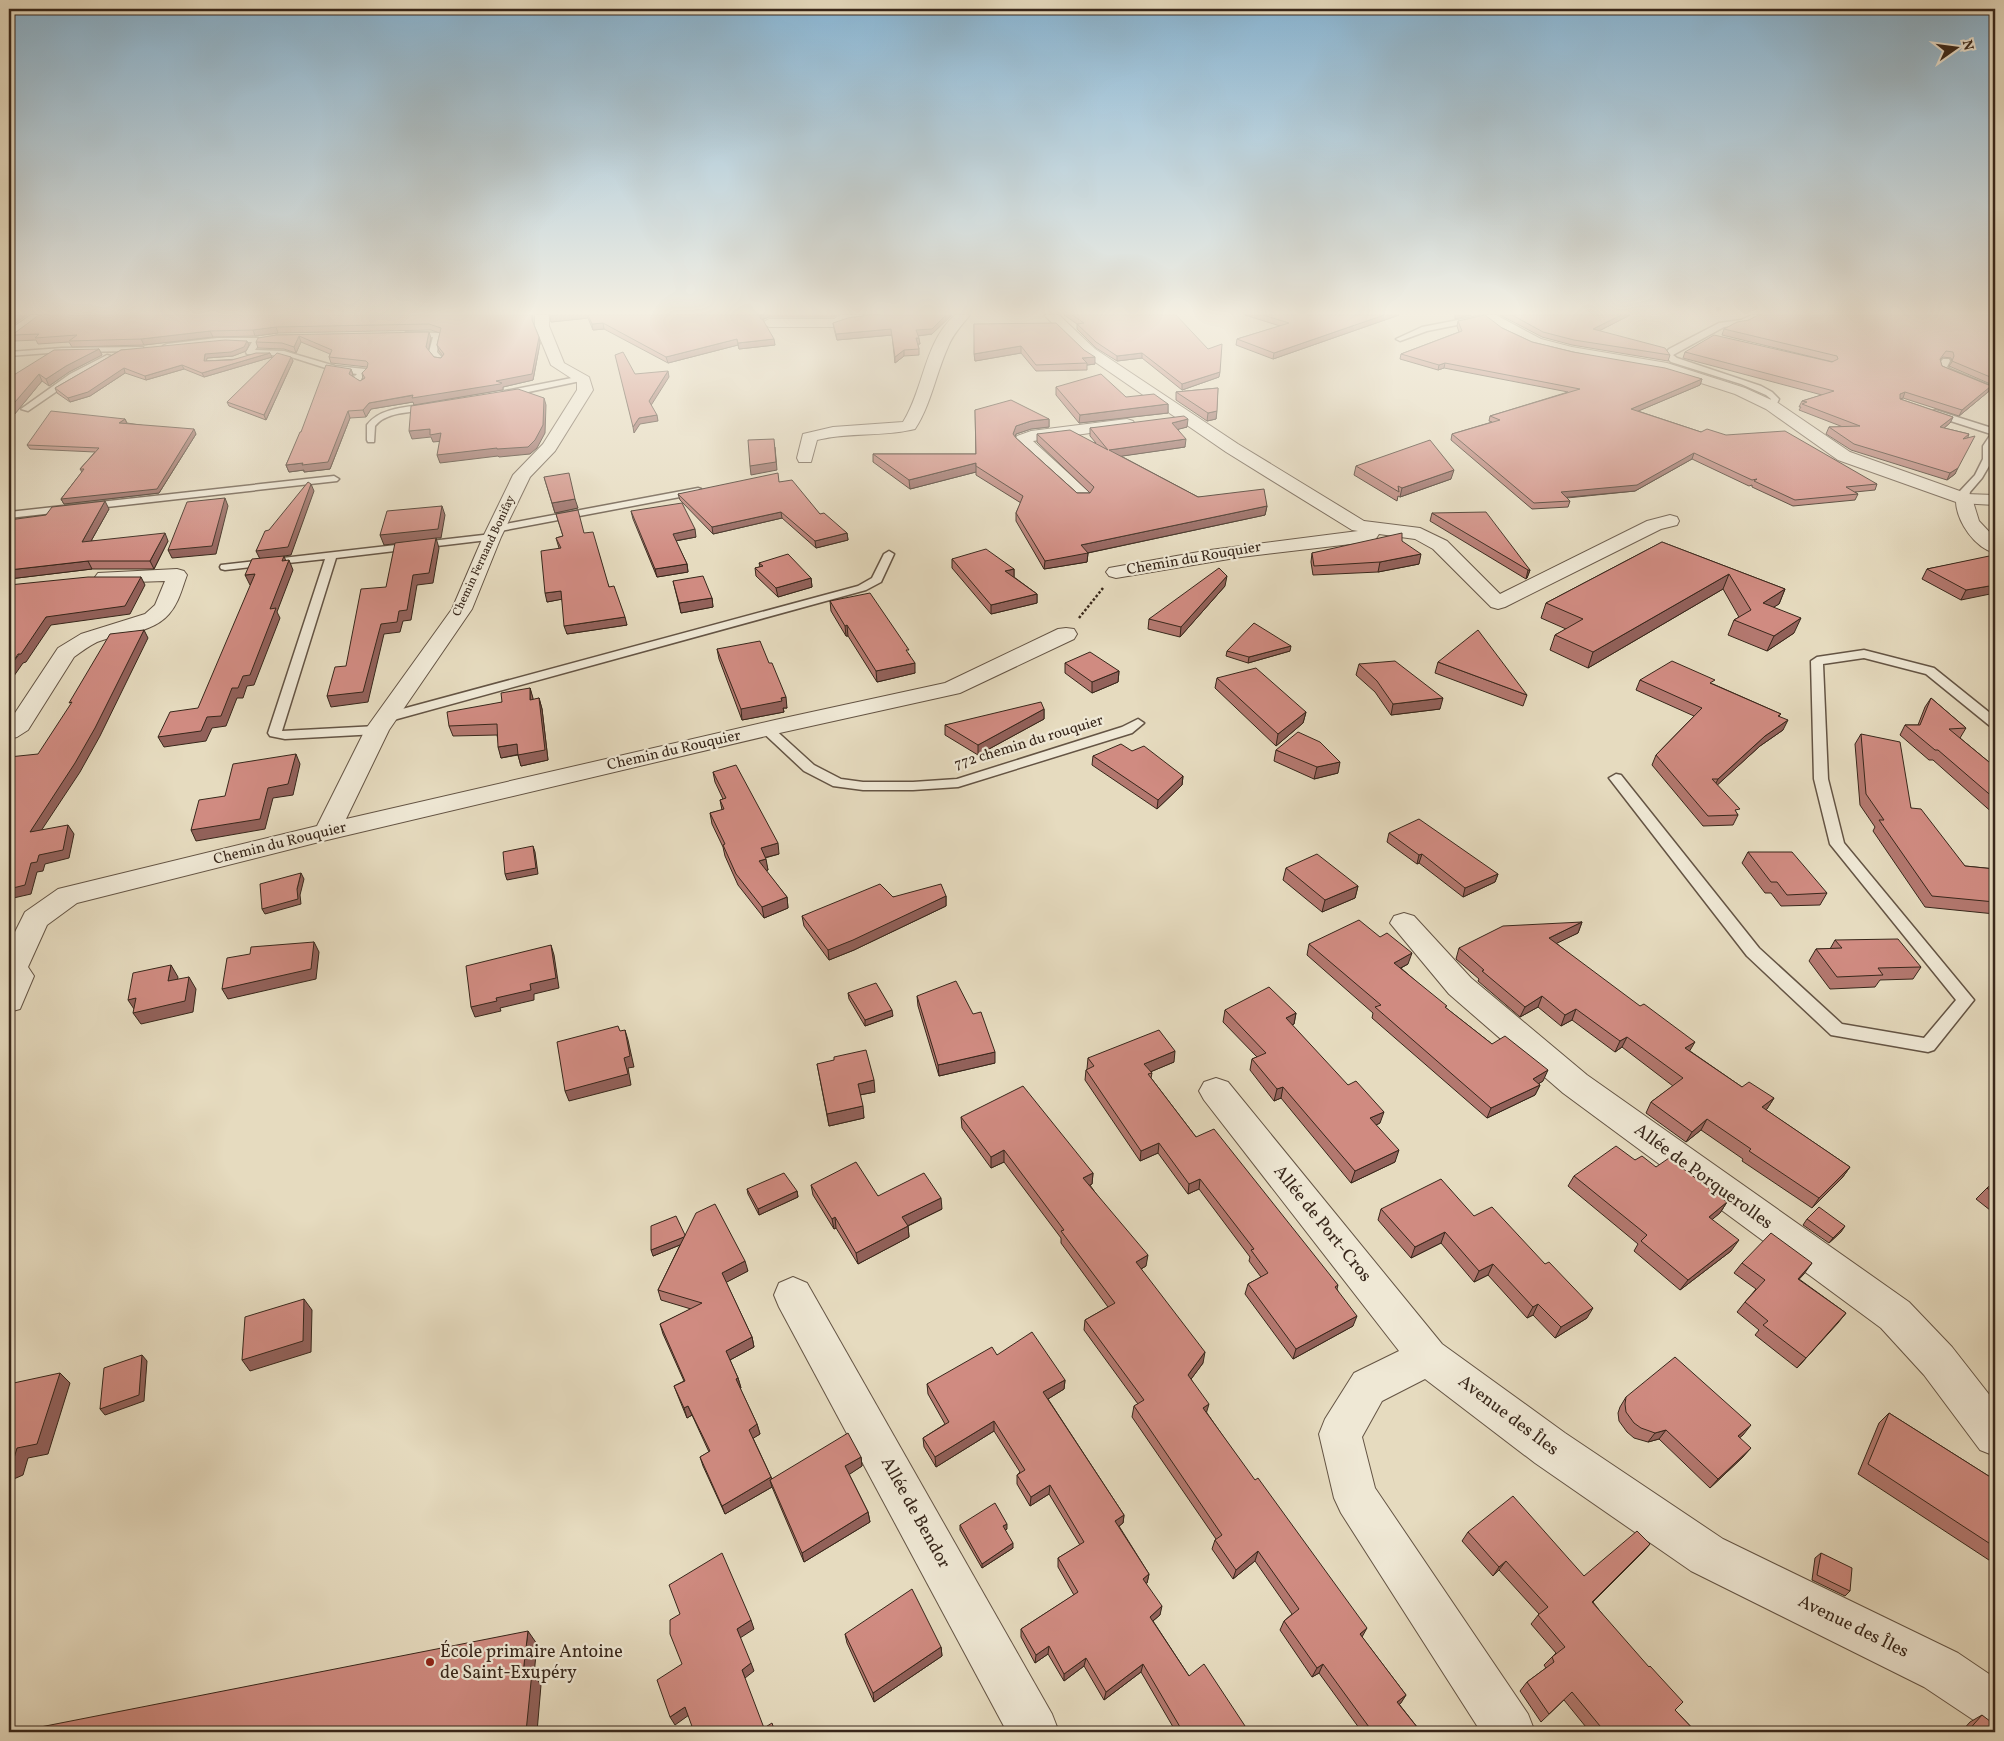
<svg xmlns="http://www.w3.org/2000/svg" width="2004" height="1741" font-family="Vollkorn,serif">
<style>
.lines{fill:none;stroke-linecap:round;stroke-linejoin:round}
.service-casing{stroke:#645444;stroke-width:3}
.minor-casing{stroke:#645444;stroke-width:2}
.tertiary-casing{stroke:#645444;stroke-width:2}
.secondary-casing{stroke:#38271b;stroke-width:2}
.path{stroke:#38271b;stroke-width:2.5;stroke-dasharray:2.5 2;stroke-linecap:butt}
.service{fill:#efe8d5;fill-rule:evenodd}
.minor{fill:#efe8d5;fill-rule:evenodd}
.tertiary{fill:#efe8d5;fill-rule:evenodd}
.secondary{fill:#efe8d5;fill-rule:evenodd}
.wall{fill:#b3786f;stroke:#38271b}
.shaded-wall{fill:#92615a;stroke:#38271b}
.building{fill:#d08b81;stroke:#38271b}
.poi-dot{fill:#8f2418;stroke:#efe8d5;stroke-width:2}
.labels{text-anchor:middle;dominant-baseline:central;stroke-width:4.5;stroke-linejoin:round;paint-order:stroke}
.far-street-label{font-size:12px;fill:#38271b;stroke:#efe8d5}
.street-label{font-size:15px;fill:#38271b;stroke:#efe8d5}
.near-street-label{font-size:18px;fill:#38271b;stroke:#efe8d5}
.near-poi-label{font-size:18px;fill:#38271b;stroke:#efe8d5;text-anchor:start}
</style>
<rect width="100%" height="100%" fill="#e6dbbf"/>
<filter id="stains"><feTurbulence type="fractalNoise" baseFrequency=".004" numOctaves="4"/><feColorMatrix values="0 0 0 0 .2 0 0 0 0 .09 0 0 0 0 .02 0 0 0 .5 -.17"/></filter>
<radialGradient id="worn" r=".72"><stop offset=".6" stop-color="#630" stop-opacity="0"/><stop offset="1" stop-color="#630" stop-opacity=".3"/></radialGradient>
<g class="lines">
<defs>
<g id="service">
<polygon points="1752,315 1762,315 1746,324 1724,327 1673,355 1677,358 1761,386 1772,392 1779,399 1775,408 1769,408 1768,406 1771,399 1766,395 1741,384 1671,362 1664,355 1669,349 1719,323 1741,320"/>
<polygon points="1479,316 1482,316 1482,320 1427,331 1400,341 1396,339 1422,327"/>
<polygon points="406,332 440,333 437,352 444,360 443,362 437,362 429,352 433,337 409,336 406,336"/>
<polygon points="217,338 258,338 260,343 255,350 284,351 335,366 365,369 369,371 361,379 365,384 361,386 352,379 357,374 332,370 288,356 247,354 246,352 252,342 217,342 167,348 163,346 167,344"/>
<polygon points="140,347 143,347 143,351 62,352 9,356 9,352 62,348"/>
<polygon points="107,355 114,357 76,378 28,411 21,409 70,374"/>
<polygon points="1943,359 1949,359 1950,361 1947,367 1952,370 1995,388 1995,393 1966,382 1940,370 1939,364"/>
<polygon points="582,376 586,378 585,380 505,397 501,394 505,391"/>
<path d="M 430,404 L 434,407 L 433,409 C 415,413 388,410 375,426 L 374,442 L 368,442 L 367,440 L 367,425 C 380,407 409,407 430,404 Z"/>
<polygon points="1935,410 1995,429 1995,440 1992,449 1993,459 1982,478 1970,492 1968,501 1962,501 1960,491 1975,475 1983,459 1983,446 1991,434 1932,415 1931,413"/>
<polygon points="334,476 339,479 337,481 9,518 9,512"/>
<polygon points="698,488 701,489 701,493 495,532 490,529 495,526"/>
<polygon points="492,534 497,537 496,539 336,558 282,731 377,726 384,730 377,734 285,739 270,736 268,733 325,559 225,570 221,569 220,567 221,565"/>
<polygon points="889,551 894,554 881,582 866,590 390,721 385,722 379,718 380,715 858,586 872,578 884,554"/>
<polygon points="1864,650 1934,668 1995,717 1995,727 1990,726 1926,674 1864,658 1823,664 1828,779 1844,843 1974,1000 1934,1050 1928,1052 1831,1035 1747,956 1609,778 1616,774 1621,775 1759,948 1842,1024 1924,1038 1956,1000 1830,844 1814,779 1811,661 1817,657"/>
<polygon points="1138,719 1144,723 1132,733 958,787 913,790 863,790 833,786 804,771 759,729 761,726 771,726 814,765 841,779 863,782 913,782 957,779 1122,727"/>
</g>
<g id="minor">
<polygon points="535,315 549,315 549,326 564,363 589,377 593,390 555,451 530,477 501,537 472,609 389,730 346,819 775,720 945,683 1058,629 1066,628 1074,629 1077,634 1074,639 960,693 775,734 327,840 77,903 47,925 28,967 34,976 20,1009 9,1012 9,944 25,912 58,889 317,826 365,730 452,609 483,537 513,475 543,444 577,390 577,382 551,365 535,326"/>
<polygon points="840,315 879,315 877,318 848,322 837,327 769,327 762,323 769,319 834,319"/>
<path d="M 955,315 L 970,315 C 961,326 953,334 948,347 C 936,373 931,405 915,429 C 883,437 849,432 817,440 L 811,462 L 799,462 L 797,458 L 803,434 L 833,427 L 903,422 C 924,389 924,342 955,315 Z"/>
<polygon points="1044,315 1059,315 1095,349 1238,444 1364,521 1420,528 1447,541 1500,594 1647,521 1670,515 1677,517 1679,521 1677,525 1661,529 1505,607 1498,609 1491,607 1433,549 1415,539 1379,534 1375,540 1368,542 1241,557 1116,578 1109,576 1106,572 1109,568 1210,550 1358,531 1352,530 1226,452 1085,355"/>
<polygon points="1127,419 1133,421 1135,424 1133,427 1033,441 1089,492 1092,496 1089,500 1083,501 1077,500 1015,441 1017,436 1031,431"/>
<polygon points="1965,494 1995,495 1995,505 1959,503 1956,499 1959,495"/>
<path d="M 177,569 L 184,571 L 187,575 C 182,588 179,603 169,614 C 152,634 120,633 97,642 C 89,646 82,651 74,657 L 28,730 L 17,737 L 9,739 L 9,722 L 58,648 L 81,634 L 145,614 L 155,605 L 165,581 L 105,583 L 98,581 L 95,577 L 98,573 Z"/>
<polygon points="1404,913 1414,916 1471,978 1587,1075 1909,1302 1952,1347 1995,1402 1995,1456 1980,1450 1924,1375 1881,1328 1563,1093 1449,994 1390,923 1394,916"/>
<polygon points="1216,1078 1228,1082 1442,1344 1565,1433 1723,1539 1958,1653 1995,1678 1995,1730 1978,1723 1924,1687 1691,1571 1535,1463 1425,1379 1382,1401 1362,1437 1375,1488 1528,1714 1535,1732 1481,1732 1341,1513 1334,1498 1319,1434 1325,1419 1354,1373 1399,1351 1204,1100 1199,1091 1204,1082"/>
<polygon points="793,1277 807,1283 1052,1714 1059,1732 1007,1732 779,1307 774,1295 779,1283"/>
</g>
<path id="tertiary" d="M 1480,315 L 1496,315 L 1541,339 L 1572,347 L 1667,363 L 1745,388 L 1778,403 L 1850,452 L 1971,495 L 1979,521 L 1995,538 L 1995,553 C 1975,548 1957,522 1956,502 L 1838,460 L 1766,409 L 1735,394 L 1664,371 L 1572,355 L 1531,345 L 1502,331 Z"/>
<polygon id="secondary" points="31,315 47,315 14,339 9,340 9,330"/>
</defs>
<use href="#service" class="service-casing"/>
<use href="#minor" class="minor-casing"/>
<use href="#tertiary" class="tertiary-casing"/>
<use href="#secondary" class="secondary-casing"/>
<polyline class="path" points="1079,618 1103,588"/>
<use href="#service" class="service"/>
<use href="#minor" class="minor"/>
<use href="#tertiary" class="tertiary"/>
<use href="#secondary" class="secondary"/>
</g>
<g class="wall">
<polygon points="533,315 533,324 540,343 533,380 503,387 503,390 502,390 414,405 413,402 371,409 366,417 350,418 330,469 304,472 304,470 289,472 286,465 301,432 351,369 353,375 352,377 360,381 363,379 362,373 367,368 367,367 331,363 329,357 330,354 301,342 296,353 284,349 258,348 256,342 276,335 431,338 428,350 434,357 441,358 443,356 439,351 437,345 440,333 431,330 278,333 255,336 213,337 144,345 72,347 69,342 38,344 36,340 15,341 12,335"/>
<polygon points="549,315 837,315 833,317 769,317 762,320 775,345 739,349 738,345 668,363 604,329 593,330 588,318 551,322"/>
<polygon points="1064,315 1176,315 1219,377 1182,390 1142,358 1117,361 1096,348 1077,329 1077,324"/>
<polygon points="1245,315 1399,315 1273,359 1236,345 1237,339 1280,326"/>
<polygon points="1500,315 1630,315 1599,331 1670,355 1668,361 1572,345 1542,337"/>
<polygon points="1995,315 1995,386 1949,366 1952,362 1951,358 1943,357 1940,360 1942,366 1991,386 1988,392 1959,416 1903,398 1900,399 1953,417 1950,423 1944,428 1969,434 1955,474 1947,480 1851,450 1826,434 1829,427 1843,427 1799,410 1801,407 1799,407 1802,401 1822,395 1683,358 1685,352 1833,362 1722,335 1724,329 1749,320"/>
<polygon points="1458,321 1502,328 1532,342 1573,352 1702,379 1700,385 1638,411 1701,432 1877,484 1875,490 1855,492 1858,494 1855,500 1793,506 1752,487 1752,485 1749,486 1692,459 1635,491 1567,498 1570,501 1568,507 1532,509 1451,440 1452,434 1492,422 1489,421 1490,416 1568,392 1444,368 1438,370 1400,359 1401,354 1459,332 1457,326"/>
<polygon points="833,323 932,334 918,336 920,344 918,344 919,349 919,355 904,356 895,363 892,335 837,340 834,329"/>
<polygon points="974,324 1095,364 1087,365 1087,370 1036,371 1021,353 975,361"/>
<polygon points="249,345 246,351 233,356 207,358 206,361 272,357 204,377 184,369 146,380 125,373 90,396 70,402 57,393 55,388 121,350"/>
<polygon points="99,349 102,355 69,372 49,386 42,381 9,421 9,378"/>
<polygon points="291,357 293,361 266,420 229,406 227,402"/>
<polygon points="1056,387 1168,404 1168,413 1079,423 1056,395"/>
<polygon points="1218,388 1216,419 1207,421 1176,400 1176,392"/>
<polygon points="975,410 1049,419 1049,427 1031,429 1016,434 1015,437 1077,493 1090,493 1037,442 1037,434 1096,443 1090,436 1090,428 1187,427 1178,429 1185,447 1121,456 1198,497 1267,506 1265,515 1088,553 1087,562 1044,569 1016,521 1016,513 1021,503 976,475 976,472 910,489 873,462 873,454 976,454"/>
<polygon points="125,419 127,423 196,434 159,493 64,504 61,499 82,472 80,469 95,452 30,449 27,445"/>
<polygon points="1356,466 1451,479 1400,497 1398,496 1397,501 1354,475"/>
<polygon points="544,477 578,508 555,513"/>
<polygon points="779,482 820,514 847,533 848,540 816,548 782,518 713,534 680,500 678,494"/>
<polygon points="109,509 91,541 168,541 154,569 92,569 9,579"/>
<polygon points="631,511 696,537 676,541 687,564 688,572 657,577 633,519"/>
<polygon points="1432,513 1530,570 1527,578 1526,579 1430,521"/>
<polygon points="556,514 584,533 627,625 567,634 562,599 547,602 559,548 556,538 563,536"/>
<polygon points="1402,541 1419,564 1378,572 1313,575 1311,562 1312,553"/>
<polygon points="1662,542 1785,589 1779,604 1773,607 1794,633 1767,651 1728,635 1734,620 1739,617 1723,589 1588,668 1550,650 1555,635 1566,629 1541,618 1546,603"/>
<polygon points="1995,556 1961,600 1922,579 1927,569"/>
<polygon points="952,559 1014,569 1014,577 1037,594 1037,603 991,614 952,568"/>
<polygon points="759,563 811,578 812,587 778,597 756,576 755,568 760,567"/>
<polygon points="673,581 712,598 713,607 681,613"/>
<polygon points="1225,586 1180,637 1148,629 1149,619"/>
<polygon points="830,601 909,654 915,673 877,682 848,636 846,636 831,611"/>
<polygon points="717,649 769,663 787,708 783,708 784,712 742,720 719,659"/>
<polygon points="1227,651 1290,651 1248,663 1226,656"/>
<polygon points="1438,662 1527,695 1523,706 1435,673"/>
<polygon points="1065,663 1119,671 1118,682 1092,693 1065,673"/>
<polygon points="1359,664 1440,709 1391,715 1375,692 1356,675"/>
<polygon points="1217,678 1306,712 1303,723 1276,746 1215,688"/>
<polygon points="1640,680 1713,684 1781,714 1779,716 1783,730 1760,746 1717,785 1738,815 1733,825 1703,826 1652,765 1656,755 1694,716 1636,690"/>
<polygon points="530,688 533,700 539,698 542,709 548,760 521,766 518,755 501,758 497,735 453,736 449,726 502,702"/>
<polygon points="1931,698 1966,728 1960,738 1995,767 1995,815 1933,760 1929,760 1900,735 1905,725 1918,725 1925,707"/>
<polygon points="1044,709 1044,719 978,755 945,735 945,725"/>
<polygon points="1861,734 1911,808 1965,866 1995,869 1995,914 1925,907 1873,831 1875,827 1860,805 1855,744"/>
<polygon points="1276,750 1338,773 1314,779 1274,761"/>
<polygon points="1132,751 1183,776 1182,785 1157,809 1092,765 1093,756"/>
<polygon points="713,772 779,854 765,858 768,870 766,871 787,897 788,908 764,918 738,885 725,856 723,847 712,824 710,813 722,810 720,800 723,799 715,782"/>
<polygon points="1389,833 1498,874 1495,882 1463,897 1419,863 1417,864 1387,842"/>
<polygon points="1748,852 1827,893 1820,905 1781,906 1771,893 1765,893 1742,863"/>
<polygon points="1286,868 1358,886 1355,898 1322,912 1283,880"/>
<polygon points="946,896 946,906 854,950 829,960 804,926 802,916 893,897"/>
<polygon points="1582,922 1578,933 1556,943 1690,1051 1742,1087 1774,1098 1766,1110 1850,1167 1842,1178 1812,1208 1742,1161 1743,1159 1701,1130 1686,1142 1646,1113 1651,1102 1673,1086 1622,1047 1615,1052 1572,1020 1561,1026 1538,1007 1520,1017 1478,981 1479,979 1456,959 1459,948"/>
<polygon points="1835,940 1921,967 1913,979 1880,980 1875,987 1830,989 1809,961 1816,949 1830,949"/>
<polygon points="1309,944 1408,964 1401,968 1446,1008 1492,1044 1543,1081 1538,1084 1540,1085 1535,1095 1487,1118 1372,1018 1373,1013 1307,955"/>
<polygon points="848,993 893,1016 865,1026 849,999"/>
<polygon points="917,996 995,1063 939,1076 918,1006"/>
<polygon points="1225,1010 1296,1013 1294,1024 1292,1025 1380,1123 1376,1125 1395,1162 1351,1183 1281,1098 1274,1101 1250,1070 1252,1059 1257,1057 1223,1022"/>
<polygon points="1088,1058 1174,1062 1150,1072 1152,1073 1151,1078 1196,1137 1338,1285 1337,1289 1353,1326 1293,1359 1245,1294 1248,1284 1261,1277 1249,1261 1250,1257 1199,1189 1188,1194 1158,1153 1140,1161 1085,1080 1086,1070 1087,1069"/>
<polygon points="817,1064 875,1092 860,1095 864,1118 829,1126"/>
<polygon points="961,1117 1093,1173 1092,1184 1090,1185 1146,1266 1141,1269 1203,1363 1191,1379 1207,1413 1362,1637 1406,1695 1399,1704 1421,1732 1362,1732 1319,1673 1312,1677 1280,1630 1284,1621 1292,1614 1255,1561 1233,1579 1212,1549 1215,1540 1216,1539 1132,1417 1134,1406 1138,1404 1084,1330 1085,1320 1108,1307 1061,1243 1061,1238 1004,1162 991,1168 962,1128"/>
<polygon points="1635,1160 1656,1167 1727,1202 1720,1213 1712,1219 1731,1251 1680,1290 1634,1251 1638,1244 1568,1186 1574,1176"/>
<polygon points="1995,1182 1995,1214 1976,1199 1987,1188"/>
<polygon points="811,1185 878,1196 942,1209 908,1226 909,1237 858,1264 836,1228 834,1229 813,1195"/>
<polygon points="747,1189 797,1191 798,1197 759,1215 748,1194"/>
<polygon points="1381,1209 1474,1216 1587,1318 1555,1338 1533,1315 1527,1318 1488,1275 1474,1282 1441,1243 1411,1258 1378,1220"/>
<polygon points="1807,1219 1841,1232 1829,1243 1803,1225"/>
<polygon points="685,1235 748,1271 726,1282 752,1337 754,1347 730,1360 738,1378 741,1388 740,1388 757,1424 760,1434 753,1438 772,1479 861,1457 862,1466 849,1474 868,1512 870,1522 804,1562 772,1487 725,1514 703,1466 700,1457 709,1452 692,1415 687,1418 678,1396 674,1386 684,1381 663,1334 660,1324 691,1309 661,1300 658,1290 680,1245 653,1256"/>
<polygon points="1742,1263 1804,1274 1799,1279 1846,1313 1797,1368 1755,1335 1759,1330 1737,1312 1745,1302 1756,1289 1734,1273"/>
<polygon points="997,1355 1065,1380 1064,1389 1048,1399 1124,1515 1123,1523 1119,1526 1149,1574 1147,1583 1146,1584 1160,1615 1153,1621 1189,1676 1249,1732 1176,1732 1141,1672 1104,1700 1084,1666 1064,1681 1048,1654 1035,1663 1021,1637 1021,1629 1074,1595 1058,1567 1058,1558 1080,1545 1049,1494 1030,1506 1017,1484 1017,1475 1020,1472 994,1431 936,1467 924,1447 923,1438 945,1424 928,1394 927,1384"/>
<polygon points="1626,1397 1743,1435 1739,1437 1743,1457 1710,1488 1659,1439 1648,1442 1634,1438 1627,1432 1619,1421 1618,1413 1620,1407"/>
<polygon points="1889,1413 1995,1480 1995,1564 1858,1474 1879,1423"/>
<polygon points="960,1525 1007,1529 1005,1530 1013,1548 982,1568 960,1530"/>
<polygon points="1468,1532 1584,1576 1650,1544 1642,1553 1593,1602 1675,1710 1696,1732 1590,1732 1564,1700 1541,1722 1520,1691 1527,1682 1546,1668 1544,1665 1556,1653 1531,1624 1539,1614 1499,1570 1493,1576 1462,1541"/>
<polygon points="1821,1553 1850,1591 1845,1596 1812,1580 1815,1558"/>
<polygon points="845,1634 941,1647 942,1656 874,1702 847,1643"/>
<polygon points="1982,1715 1995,1732 1961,1732 1970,1722"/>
</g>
<g class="shaded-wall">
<polygon points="16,315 27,315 9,328 9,320"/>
<polygon points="558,315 587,315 588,318 551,322 550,316"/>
<polygon points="760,315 769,315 769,317 760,320 760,324"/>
<polygon points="946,315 952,315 932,334 916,336 916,330"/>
<polygon points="1384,315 1399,315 1273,359 1274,353"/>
<polygon points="1455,315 1471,315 1455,319"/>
<polygon points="1621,315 1630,315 1591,335 1593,329"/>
<polygon points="603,323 604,329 593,330 592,324"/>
<polygon points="276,327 278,333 255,336 253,330"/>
<polygon points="891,329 892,335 837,340 836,334"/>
<polygon points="210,331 213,337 144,345 141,339"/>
<polygon points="429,332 431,338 428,353 426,347"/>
<polygon points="299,336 301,342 296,353 294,347"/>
<polygon points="539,337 540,343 533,380 503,387 503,390 502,390 414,405 413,402 371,409 366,417 363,410 369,403 496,381"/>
<polygon points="916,338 919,338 920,344 916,344"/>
<polygon points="737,339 738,345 668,363 666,357"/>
<polygon points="774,339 775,345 739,349 738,343"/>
<polygon points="247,341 249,345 246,351 233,356 207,358 206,365 204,361 205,354"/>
<polygon points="1021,346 1021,353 975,361 974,354"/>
<polygon points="99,349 102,355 69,372 49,386 46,379 66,366"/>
<polygon points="904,350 904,356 895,363 895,357"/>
<polygon points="270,353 272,357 204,377 202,373"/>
<polygon points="1142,353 1142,358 1117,361 1117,356"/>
<polygon points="291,357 293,361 266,420 264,415"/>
<polygon points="1095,357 1095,364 1087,365 1087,363 1082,358"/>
<polygon points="1445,363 1444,368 1438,370 1439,365"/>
<polygon points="182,365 184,369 146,380 145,376"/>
<polygon points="124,368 125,373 90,396 70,402 68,398"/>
<polygon points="351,369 353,375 351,380 349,374"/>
<polygon points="668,371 669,377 650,407 649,401"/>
<polygon points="1220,372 1219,377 1182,390 1182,384"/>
<polygon points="39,374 42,381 9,421 9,409"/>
<polygon points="1702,379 1700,385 1629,415 1631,409"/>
<polygon points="1991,386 1988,392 1959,416 1962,410"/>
<polygon points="1905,392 1903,398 1897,400 1900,394"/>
<polygon points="544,398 546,405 545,433 537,448 530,454 499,457 498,456 440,463 437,455"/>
<polygon points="1168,404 1168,413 1079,423 1080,415"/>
<polygon points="348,411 350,418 330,469 304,472 304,470 289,472 286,465 303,463"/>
<polygon points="1217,411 1216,419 1207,421 1208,413"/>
<polygon points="657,415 658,421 640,424 634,433 633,427 639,418"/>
<polygon points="1953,417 1950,423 1937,434 1940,427"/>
<polygon points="125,419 127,424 119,423"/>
<polygon points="1049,419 1049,427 1031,429 1016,434 1013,442 1013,434 1016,426 1031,421"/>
<polygon points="1188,419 1187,427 1172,431 1172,423"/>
<polygon points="194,429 196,434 159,493 64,504 61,499"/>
<polygon points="430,429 441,433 443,441 433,442 431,437 412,439 409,431"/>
<polygon points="1186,439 1185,447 1109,458 1109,450"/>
<polygon points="775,447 777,470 751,475 750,466"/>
<polygon points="1694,453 1692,459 1635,491 1559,498 1561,492"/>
<polygon points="976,463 976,472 910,489 909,480"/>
<polygon points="1958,468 1955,474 1947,480 1950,473"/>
<polygon points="1454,470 1451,479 1400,497 1402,488"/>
<polygon points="311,484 314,491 291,555 284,556 287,564 289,560 293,570 277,612 280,618 254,685 247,686 243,698 237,698 226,726 212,728 206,741 164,747 158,737 207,717 232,688 270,609 282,561 260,559 256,551"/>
<polygon points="225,498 228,506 216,554 172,558 168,550"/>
<polygon points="575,499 578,508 555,513 552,503"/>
<polygon points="105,501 109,509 86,550 82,542"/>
<polygon points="442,506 445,515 441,538 436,538 439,548 433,583 417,585 411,620 403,621 400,632 384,634 368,702 331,707 327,696 381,624 399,611 413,575 436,539 384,545 380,535"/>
<polygon points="1267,506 1265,515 1087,553 1088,553 1087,562 1044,569 1045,561 1081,545"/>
<polygon points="781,512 782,518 713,534 712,527"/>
<polygon points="695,529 696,537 674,541 673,534"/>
<polygon points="165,533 168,541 154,569 150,561"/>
<polygon points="847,533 848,540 816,548 815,541"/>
<polygon points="1421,554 1419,564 1378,572 1380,562"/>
<polygon points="88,561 92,569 9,579 9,570"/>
<polygon points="687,564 688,572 657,577 655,569"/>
<polygon points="1014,569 1014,579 1005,571"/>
<polygon points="1528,570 1530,570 1527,578 1526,579"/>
<polygon points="255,574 259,584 250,585 245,575"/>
<polygon points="1729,574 1723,589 1588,668 1593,652"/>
<polygon points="1227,576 1225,586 1180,637 1181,627"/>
<polygon points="141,577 145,585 130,614 51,625 26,662 23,663 9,683 9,668 46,617"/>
<polygon points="811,578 812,587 778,597 776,588"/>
<polygon points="1995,585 1995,593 1961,600 1966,590"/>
<polygon points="1785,589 1779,604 1756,618 1763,603"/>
<polygon points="561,591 563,599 547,602 545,593"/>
<polygon points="1037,594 1037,603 991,614 991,605"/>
<polygon points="712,598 713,607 681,613 679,603"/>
<polygon points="625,617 627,625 567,634 564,626"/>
<polygon points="1801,618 1794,633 1767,651 1774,636"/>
<polygon points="847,625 848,636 846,636 845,626"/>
<polygon points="144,630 148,638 100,736 80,772 35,840 30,832"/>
<polygon points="1291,646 1290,651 1248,663 1249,657"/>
<polygon points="915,663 915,673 877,682 876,671"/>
<polygon points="1119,671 1118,682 1092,693 1092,682"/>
<polygon points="530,688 533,698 533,710 530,700"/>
<polygon points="786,697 787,708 783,708 784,712 742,720 741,709 781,698"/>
<polygon points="539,698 542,709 548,760 521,766 518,755"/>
<polygon points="1443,698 1440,709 1391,715 1393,704"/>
<polygon points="1044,709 1044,719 978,755 978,745"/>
<polygon points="1306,712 1303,723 1276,746 1278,734"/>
<polygon points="1788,720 1783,730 1760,746 1713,789 1718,779 1765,736"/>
<polygon points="517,744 520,754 501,758 498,747"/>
<polygon points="296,754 300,764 293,795 273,798 265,829 196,841 191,830 268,788"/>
<polygon points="1340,762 1338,773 1314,779 1317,767"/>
<polygon points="1183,776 1182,785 1157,809 1158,800"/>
<polygon points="68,825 74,834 69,858 45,864 43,871 37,872 31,894 9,899 9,889 31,863"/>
<polygon points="778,843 779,854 763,858 761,848"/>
<polygon points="533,846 535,852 538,874 507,880 505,874"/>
<polygon points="1422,854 1419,863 1417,864 1419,855"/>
<polygon points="766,859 768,870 761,872 759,861"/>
<polygon points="301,873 304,879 300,895 301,904 265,914 262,909 297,889"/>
<polygon points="1498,874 1495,882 1463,897 1465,888"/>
<polygon points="1358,886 1355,898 1322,912 1325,900"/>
<polygon points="946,896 946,906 854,950 829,960 828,950"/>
<polygon points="787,897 788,908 764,918 762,907"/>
<polygon points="1582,922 1578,933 1545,949 1549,938"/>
<polygon points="314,942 319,952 316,979 228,999 222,989"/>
<polygon points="551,945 554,955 559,988 534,994 534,1000 500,1008 501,1011 475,1017 471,1007 496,998 530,984"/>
<polygon points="1412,953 1408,964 1391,973 1394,963"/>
<polygon points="171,965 178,977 175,993 168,981"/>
<polygon points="189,977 196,989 193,1012 141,1024 133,1013 136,1012 128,1000"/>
<polygon points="1542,996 1538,1007 1520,1017 1525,1007"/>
<polygon points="1576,1009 1572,1020 1561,1026 1565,1015"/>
<polygon points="892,1010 893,1016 865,1026 865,1020"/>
<polygon points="1296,1013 1294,1024 1283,1030 1286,1018"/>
<polygon points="625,1030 628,1040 634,1067 628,1068 631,1085 569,1101 565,1091 624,1058"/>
<polygon points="1627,1037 1622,1047 1615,1052 1620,1041"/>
<polygon points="1695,1042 1689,1052 1685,1048"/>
<polygon points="1175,1051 1174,1062 1143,1075 1144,1064"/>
<polygon points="995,1052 995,1063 939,1076 938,1065"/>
<polygon points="1548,1070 1543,1081 1528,1090 1533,1079"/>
<polygon points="874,1080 875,1092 859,1095 858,1084"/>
<polygon points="1540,1085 1535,1095 1487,1118 1491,1108"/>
<polygon points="1283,1087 1281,1098 1274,1101 1277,1089"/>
<polygon points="1774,1098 1767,1109 1756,1118 1762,1107"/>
<polygon points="863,1106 864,1118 829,1126 827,1114"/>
<polygon points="1384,1112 1380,1123 1366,1130 1370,1118"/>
<polygon points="1707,1119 1701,1130 1686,1142 1692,1132"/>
<polygon points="1159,1143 1158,1153 1140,1161 1141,1151"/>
<polygon points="1004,1150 1004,1162 991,1168 991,1157"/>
<polygon points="1399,1150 1395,1162 1351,1183 1355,1171"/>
<polygon points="1850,1167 1842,1178 1812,1208 1819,1198"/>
<polygon points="1093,1173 1092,1184 1082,1189 1083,1178"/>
<polygon points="1200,1179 1199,1189 1188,1194 1189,1184"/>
<polygon points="797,1191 798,1197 759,1215 758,1209"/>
<polygon points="941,1198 942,1209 903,1228 902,1217"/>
<polygon points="1727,1202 1720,1213 1702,1228 1709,1217"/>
<polygon points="835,1217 836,1228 834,1229 832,1219"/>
<polygon points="908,1226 909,1237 858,1264 856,1253"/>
<polygon points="1845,1226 1841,1232 1829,1243 1833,1238"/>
<polygon points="1445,1232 1441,1243 1411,1258 1415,1247"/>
<polygon points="686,1236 687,1242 653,1256 651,1250"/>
<polygon points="1739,1240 1731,1251 1680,1290 1688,1280"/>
<polygon points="1148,1255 1146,1266 1134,1273 1136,1262"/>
<polygon points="745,1261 748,1271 725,1283 722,1273"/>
<polygon points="1812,1263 1804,1274 1790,1289 1798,1279"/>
<polygon points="1493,1264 1488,1275 1474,1282 1479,1271"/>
<polygon points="304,1299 312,1310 311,1352 250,1371 242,1360"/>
<polygon points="1538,1304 1533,1315 1527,1318 1533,1307"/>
<polygon points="1593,1308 1587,1318 1555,1338 1561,1327"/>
<polygon points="1846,1313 1838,1323 1797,1368 1806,1358"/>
<polygon points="1357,1316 1353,1326 1293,1359 1296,1349"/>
<polygon points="752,1337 754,1347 728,1361 726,1351"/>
<polygon points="1205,1352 1203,1363 1186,1386 1188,1375"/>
<polygon points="142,1355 147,1361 144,1401 105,1415 100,1409"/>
<polygon points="60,1373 70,1383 48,1454 28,1458 23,1475 9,1481 9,1466 17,1448"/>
<polygon points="738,1378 741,1388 738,1389 736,1379"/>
<polygon points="1065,1380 1064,1389 1043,1402 1043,1392"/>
<polygon points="1209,1404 1206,1414 1203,1408"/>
<polygon points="688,1406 692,1415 687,1418 684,1408"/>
<polygon points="994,1421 994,1431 936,1467 935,1457"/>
<polygon points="757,1424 760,1434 752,1439 749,1430"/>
<polygon points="1751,1425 1743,1435 1730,1446 1738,1436"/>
<polygon points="1666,1430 1659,1439 1648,1442 1655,1433"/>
<polygon points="1751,1448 1743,1457 1710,1488 1718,1479"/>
<polygon points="861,1457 862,1466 847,1476 845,1466"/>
<polygon points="771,1477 774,1486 770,1480 772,1487 725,1514 722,1506"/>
<polygon points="1050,1485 1049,1494 1030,1506 1031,1497"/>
<polygon points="868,1512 870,1522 804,1562 802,1553"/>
<polygon points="1124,1515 1123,1523 1114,1530 1115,1521"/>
<polygon points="1007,1524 1007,1529 1003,1531 1003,1526"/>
<polygon points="1013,1543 1013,1548 982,1568 982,1564"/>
<polygon points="1650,1544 1642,1553 1584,1611 1592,1602"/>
<polygon points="1258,1551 1255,1561 1233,1579 1236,1570"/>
<polygon points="1506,1561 1499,1570 1493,1576 1499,1567"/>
<polygon points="1149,1574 1147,1583 1141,1587 1143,1579"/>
<polygon points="1162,1606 1160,1615 1148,1625 1150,1617"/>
<polygon points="751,1620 754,1629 740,1638 737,1629"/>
<polygon points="1367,1628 1362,1637 1360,1634"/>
<polygon points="528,1631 537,1644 534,1675 541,1685 537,1732 526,1732 523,1673"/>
<polygon points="1049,1646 1048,1654 1035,1663 1036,1655"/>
<polygon points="941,1647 942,1656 874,1702 873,1693"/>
<polygon points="1086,1658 1084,1666 1064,1681 1064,1674"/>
<polygon points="751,1663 754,1671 745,1678 742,1670"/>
<polygon points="1143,1664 1141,1672 1104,1700 1106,1692"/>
<polygon points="1323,1664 1319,1673 1312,1677 1317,1668"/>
<polygon points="1406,1695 1401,1703 1392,1710 1397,1702"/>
<polygon points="685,1707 689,1715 675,1725 670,1717"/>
</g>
<g class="building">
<polygon points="9,315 16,315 9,320"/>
<polygon points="39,315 532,315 532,320 539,337 532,374 496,381 502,383 500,384 412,398 413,395 369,403 363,410 348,411 328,462 302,465 303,463 286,465 300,432 301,432 326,365 351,369 349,374 360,381 365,378 362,373 367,368 368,363 366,361 329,357 332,350 299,336 294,347 282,343 256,342 258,338 276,335 429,332 426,347 434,357 441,358 444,354 437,345 441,328 429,324 276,327 253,330 210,331 141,339 69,341 77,335 35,338 39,334 12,335"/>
<polygon points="588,315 760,315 760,318 763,320 774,339 738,343 737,339 666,357 603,323 592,324"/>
<polygon points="869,315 946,315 932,329 916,330 919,338 916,338 919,349 904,350 895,357 891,329 836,334 833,323 848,318"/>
<polygon points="1072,315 1176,315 1208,349 1222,344 1220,372 1182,384 1142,353 1117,356 1096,342 1077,324 1084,323"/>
<polygon points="1263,315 1384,315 1274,353 1237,339 1289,323"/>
<polygon points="1485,315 1502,328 1532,342 1573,352 1665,368 1702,379 1631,409 1701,432 1707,429 1726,435 1785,431 1877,484 1846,487 1858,494 1795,500 1754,481 1757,479 1752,480 1694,453 1637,485 1561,492 1570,501 1534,503 1452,434 1500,420 1490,416 1580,389 1445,363 1439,365 1401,354 1462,331 1458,321"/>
<polygon points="1512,315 1621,315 1593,329 1665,348 1670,355 1574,340 1543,332"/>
<polygon points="1758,315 1995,315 1995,379 1952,361 1954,356 1953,352 1946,351 1940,359 1942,366 1991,386 1962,410 1905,392 1900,394 1900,399 1953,417 1940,427 1969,434 1963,439 1975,436 1958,468 1950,473 1854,444 1829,427 1860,426 1802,404 1807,402 1802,401 1834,391 1685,352 1714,335 1832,362 1838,359 1837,356 1724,329 1737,322 1749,320"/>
<polygon points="1056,323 1084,350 1095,357 1082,358 1087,363 1036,365 1021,346 974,354 974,324"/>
<polygon points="225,340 247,341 244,347 231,352 205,354 204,361 232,360 256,353 270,353 202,373 182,365 145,376 124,368 88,392 68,398 55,388 121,350"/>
<polygon points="99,349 66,366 46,379 39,374 9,409 9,378 54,350"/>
<polygon points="623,352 635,374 668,371 649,401 657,415 639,418 633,427 615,355"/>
<polygon points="277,353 291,357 264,415 227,402"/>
<polygon points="1101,374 1126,397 1154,394 1168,404 1080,415 1056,387"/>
<polygon points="1218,388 1217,411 1208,413 1176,392"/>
<polygon points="518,389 544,398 543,425 535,440 528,447 497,449 497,448 437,455 441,433 430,435 430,429 409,431 411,406"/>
<polygon points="1011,400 1049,419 1031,421 1016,426 1013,434 1016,438 1077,493 1090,493 1094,487 1037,434 1070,430 1108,450 1090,428 1184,416 1188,419 1172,423 1186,439 1109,450 1198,497 1264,489 1267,506 1081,545 1088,553 1045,561 1016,513 1023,496 976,466 976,463 909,480 873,454 976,454 975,410"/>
<polygon points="51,411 125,419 119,423 194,429 157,489 61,499 84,469 80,469 99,448 27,445"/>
<polygon points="774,439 776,462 750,466 748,440"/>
<polygon points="1430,440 1454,470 1402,488 1398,486 1399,492 1356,466"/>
<polygon points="569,473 575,499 552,503 544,477"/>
<polygon points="778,473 779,482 792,480 820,514 824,513 847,533 815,541 781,512 712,527 678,494"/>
<polygon points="308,482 311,484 288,547 256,551 265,531 269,530"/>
<polygon points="225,498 212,546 168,550 187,502"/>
<polygon points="105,501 82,542 165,533 150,561 88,561 9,570 9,520 46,515 52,507"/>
<polygon points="682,503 695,529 673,534 687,564 655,569 631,511"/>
<polygon points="442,506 438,529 380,535 387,511"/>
<polygon points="578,510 584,533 593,532 609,587 614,586 625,617 564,626 561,591 545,593 541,551 561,548 556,538 563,536 556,514"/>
<polygon points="1486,512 1530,570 1528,570 1432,513"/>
<polygon points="1402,533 1402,541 1421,554 1380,562 1314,566 1312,553"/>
<polygon points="436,538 429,573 413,575 407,610 399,611 397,622 381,624 363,692 327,696 335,667 346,666 361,589 386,587 395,543"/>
<polygon points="1662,542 1785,589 1763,603 1801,618 1774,636 1734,620 1751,610 1729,574 1593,652 1555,635 1583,619 1546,603"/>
<polygon points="986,549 1014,569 1005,571 1037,594 991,605 952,559"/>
<polygon points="788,554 811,578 776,588 755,568 763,566 759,563"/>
<polygon points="1994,555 1995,556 1995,585 1966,590 1927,569"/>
<polygon points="284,556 282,561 289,560 270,609 276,608 250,675 243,676 238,688 232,688 221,716 207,717 201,731 158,737 170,712 198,708 255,574 245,575 252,559"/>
<polygon points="1219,568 1227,576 1181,627 1149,619"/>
<polygon points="703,576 712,598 679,603 673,581"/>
<polygon points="88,577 141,577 125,606 46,617 21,654 18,654 9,668 9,585"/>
<polygon points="870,593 909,650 906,650 915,663 876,671 847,625 845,626 830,601"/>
<polygon points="1254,623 1291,646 1249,657 1227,651"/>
<polygon points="144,630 95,728 75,763 30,832 68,825 63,850 39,855 37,862 31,863 25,885 9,889 9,757 38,754 72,702 69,703 110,634"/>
<polygon points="1478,630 1527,695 1438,662"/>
<polygon points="760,641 769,663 772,663 786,697 781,698 782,701 741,709 717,649"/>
<polygon points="1090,652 1119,671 1092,682 1065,663"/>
<polygon points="1395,661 1443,698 1393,704 1377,681 1359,664"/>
<polygon points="1672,661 1715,680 1710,683 1781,714 1778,716 1788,720 1765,736 1718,779 1712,779 1740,809 1735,810 1738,815 1708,816 1656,755 1702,708 1640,680"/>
<polygon points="1256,668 1306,712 1278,734 1217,678"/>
<polygon points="530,688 530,700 539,698 545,750 518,755 517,744 498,747 497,724 449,726 447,712 502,702 501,693"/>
<polygon points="1931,698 1966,728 1949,729 1995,767 1995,799 1938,750 1935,750 1905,725 1920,725"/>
<polygon points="1041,702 1044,709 978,745 945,725"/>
<polygon points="1298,732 1320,742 1340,762 1317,767 1276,750"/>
<polygon points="1861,734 1900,742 1911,808 1921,809 1965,866 1995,869 1995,902 1932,896 1879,820 1884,820 1866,794"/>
<polygon points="1121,744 1132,751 1144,746 1183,776 1158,800 1093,756"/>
<polygon points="296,754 288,784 268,788 260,819 191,830 199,800 225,796 233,764"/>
<polygon points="736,765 778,843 761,848 766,859 759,861 787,897 762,907 736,874 723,845 725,844 710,813 724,809 720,800 726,798 713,772"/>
<polygon points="1419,819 1498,874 1465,888 1422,854 1419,855 1389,833"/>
<polygon points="533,846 536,868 505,874 503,852"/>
<polygon points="1748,852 1792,852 1827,893 1787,895 1777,882 1771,882"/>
<polygon points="1317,854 1358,886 1325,900 1286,868"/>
<polygon points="301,873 297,889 298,899 262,909 260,884"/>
<polygon points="880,884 893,897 941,884 946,896 853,940 828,950 802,916"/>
<polygon points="1359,920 1380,937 1387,933 1412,953 1394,963 1447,1006 1445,1007 1492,1044 1505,1036 1548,1070 1533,1079 1540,1085 1491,1108 1375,1007 1381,1005 1309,944"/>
<polygon points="1582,922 1549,938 1640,1006 1644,1004 1695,1042 1685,1048 1742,1087 1749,1082 1774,1098 1762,1107 1850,1167 1819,1198 1749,1151 1751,1149 1707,1119 1692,1132 1651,1102 1683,1078 1627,1037 1620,1041 1576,1009 1565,1015 1542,996 1525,1007 1482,971 1484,970 1459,948 1503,926"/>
<polygon points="1898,939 1921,967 1878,968 1883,975 1837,977 1816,949 1842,948 1835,940"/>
<polygon points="314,942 311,969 222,989 227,958 250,954 251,947"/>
<polygon points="551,945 556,978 530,984 531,990 496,998 497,1001 471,1007 466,966"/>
<polygon points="171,965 168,981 189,977 185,1001 133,1013 136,998 128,1000 133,973"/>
<polygon points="956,981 973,1014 981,1012 995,1052 938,1065 917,996"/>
<polygon points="876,983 892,1010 865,1020 848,993"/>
<polygon points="1269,987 1296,1013 1286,1018 1348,1085 1356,1081 1384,1112 1370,1118 1399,1150 1355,1171 1283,1087 1277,1089 1252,1059 1266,1053 1225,1010"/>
<polygon points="618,1026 620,1031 625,1030 630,1056 624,1058 628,1074 565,1091 557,1042"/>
<polygon points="1159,1030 1175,1051 1144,1064 1152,1073 1148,1074 1196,1137 1214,1129 1338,1285 1335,1287 1357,1316 1296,1349 1248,1284 1268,1273 1251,1250 1254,1249 1200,1179 1189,1184 1159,1143 1141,1151 1086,1070 1094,1066 1088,1058"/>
<polygon points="866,1050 874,1080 858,1084 863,1106 827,1114 817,1064 834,1060 834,1057"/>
<polygon points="1023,1086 1093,1173 1083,1178 1148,1255 1136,1262 1205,1352 1188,1375 1209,1404 1203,1408 1255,1480 1258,1478 1367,1628 1360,1634 1406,1695 1397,1702 1421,1732 1363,1732 1369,1727 1323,1664 1317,1668 1284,1621 1299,1609 1258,1551 1236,1570 1215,1540 1222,1535 1134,1406 1144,1400 1085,1320 1115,1303 1061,1231 1064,1230 1004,1150 991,1157 961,1117"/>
<polygon points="1616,1146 1635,1160 1642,1156 1656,1167 1669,1158 1727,1202 1709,1217 1739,1240 1688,1280 1641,1241 1647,1235 1574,1176"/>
<polygon points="856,1162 878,1196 924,1173 941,1198 902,1217 908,1226 856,1253 835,1217 832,1219 811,1185"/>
<polygon points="784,1173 797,1191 758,1209 747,1189"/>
<polygon points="1441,1179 1474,1216 1492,1207 1545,1264 1549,1262 1593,1308 1561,1327 1538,1304 1533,1307 1493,1264 1479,1271 1445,1232 1415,1247 1381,1209"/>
<polygon points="1995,1182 1995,1194 1987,1188"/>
<polygon points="715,1204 745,1261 722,1273 752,1337 726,1351 738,1378 736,1379 757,1424 749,1430 771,1477 722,1506 700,1457 710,1451 688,1406 684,1408 674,1386 685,1381 660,1324 702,1303 658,1290 696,1213"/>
<polygon points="1819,1207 1845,1226 1833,1238 1807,1219"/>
<polygon points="676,1216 685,1235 684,1237 651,1250 651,1226"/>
<polygon points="1771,1233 1812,1263 1798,1279 1846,1313 1806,1358 1763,1325 1768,1321 1745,1302 1765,1280 1742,1263"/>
<polygon points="304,1299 303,1341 242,1360 245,1317"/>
<polygon points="1032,1332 1065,1380 1043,1392 1124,1515 1115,1521 1149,1574 1143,1579 1162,1606 1150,1617 1189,1676 1204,1664 1249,1732 1183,1732 1143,1664 1106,1692 1086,1658 1064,1674 1049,1646 1036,1655 1021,1629 1078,1592 1058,1558 1084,1542 1050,1485 1031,1497 1017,1475 1025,1470 994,1421 935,1457 923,1438 949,1422 927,1384 992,1347 997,1355"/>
<polygon points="142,1355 139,1395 100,1409 104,1368"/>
<polygon points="1675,1357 1751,1425 1738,1436 1751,1448 1718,1479 1666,1430 1655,1433 1641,1428 1634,1423 1626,1412 1625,1404 1626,1397"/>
<polygon points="60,1373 37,1444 17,1448 12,1465 9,1466 9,1384"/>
<polygon points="1889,1413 1995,1480 1995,1547 1868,1464"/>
<polygon points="848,1433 861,1457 845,1466 868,1512 802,1553 770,1480"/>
<polygon points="1513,1496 1584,1576 1637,1531 1650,1544 1592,1602 1649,1667 1650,1666 1683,1702 1675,1710 1696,1732 1605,1732 1572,1692 1549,1714 1527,1682 1554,1662 1552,1657 1565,1647 1538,1615 1548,1607 1506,1561 1499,1567 1468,1532"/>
<polygon points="995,1503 1007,1524 1003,1526 1013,1543 982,1564 960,1525"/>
<polygon points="722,1553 751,1620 737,1629 751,1663 742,1670 764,1728 772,1723 775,1732 694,1732 685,1707 670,1717 657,1680 682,1664 670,1634 670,1620 680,1614 669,1585"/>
<polygon points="1821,1553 1852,1568 1850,1591 1817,1575"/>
<polygon points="912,1589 941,1647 873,1693 845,1634"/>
<polygon points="528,1631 523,1673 532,1672 526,1732 15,1732"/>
<polygon points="1982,1715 1995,1725 1995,1732 1967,1732"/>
</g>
<linearGradient id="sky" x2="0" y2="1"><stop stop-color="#88b6d5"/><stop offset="0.56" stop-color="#f4efe2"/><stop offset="1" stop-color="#f4efe2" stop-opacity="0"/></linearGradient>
<rect width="2004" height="559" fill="url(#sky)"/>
<circle class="poi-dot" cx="430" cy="1662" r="5"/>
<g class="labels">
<g class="far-street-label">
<text transform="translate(484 556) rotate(-65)">Chemin Fernand Bonifay</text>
</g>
<g class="street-label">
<text transform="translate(1194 559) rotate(-10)">Chemin du Rouquier</text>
<text transform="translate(1029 743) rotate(-17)">772 chemin du rouquier</text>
<text transform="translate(674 751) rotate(-13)">Chemin du Rouquier</text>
<text transform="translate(280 844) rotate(-14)">Chemin du Rouquier</text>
</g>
<g class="near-street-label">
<text transform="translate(1703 1177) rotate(36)">Allée de Porquerolles</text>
<text transform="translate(1322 1224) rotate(51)">Allée de Port-Cros</text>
<text transform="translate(1508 1416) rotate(37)">Avenue des Îles</text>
<text transform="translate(915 1513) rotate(61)">Allée de Bendor</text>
<text transform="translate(1853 1627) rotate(26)">Avenue des Îles</text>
</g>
<g class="near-poi-label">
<text x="440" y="1652">École primaire Antoine<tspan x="440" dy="21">de Saint-Exupéry</tspan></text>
</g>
</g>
<rect width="2004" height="1741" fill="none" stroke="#e6dbbf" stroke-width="30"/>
<rect x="10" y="10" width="1984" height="1721" fill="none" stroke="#38271b" stroke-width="2.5"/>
<rect x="15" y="15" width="1974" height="1711" fill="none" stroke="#38271b"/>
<g transform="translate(1956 48) rotate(76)" stroke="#efe8d5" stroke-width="4" paint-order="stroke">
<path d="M0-4L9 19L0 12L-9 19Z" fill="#38271b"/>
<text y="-8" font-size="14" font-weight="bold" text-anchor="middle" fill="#38271b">N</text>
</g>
<rect width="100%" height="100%" filter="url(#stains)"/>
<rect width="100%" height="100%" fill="url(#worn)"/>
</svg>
